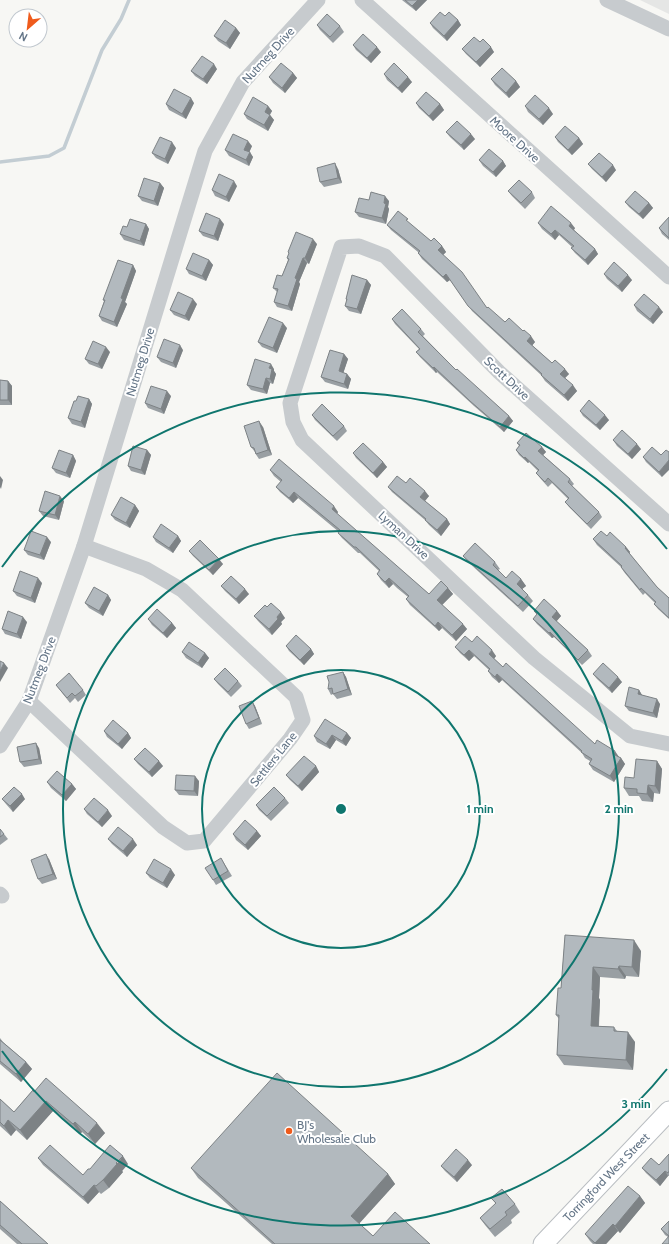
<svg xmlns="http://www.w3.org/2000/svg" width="669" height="1244" font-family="Cabin,sans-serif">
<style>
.built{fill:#e5e6e5}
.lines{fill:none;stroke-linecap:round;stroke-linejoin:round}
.stream{stroke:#c3cdd3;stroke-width:3.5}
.major-casing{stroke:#babec2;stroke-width:21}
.minor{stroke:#c7cbce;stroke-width:15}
.major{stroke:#fff;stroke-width:19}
.wall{fill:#999fa3}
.shaded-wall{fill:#7d8285}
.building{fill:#b2b9be;stroke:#7d8285}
.ring{fill:none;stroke:#0f766e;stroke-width:2}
.poi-dot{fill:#ef5b1c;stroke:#fff;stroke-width:1.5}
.labels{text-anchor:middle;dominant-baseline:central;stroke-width:4;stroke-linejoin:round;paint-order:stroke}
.street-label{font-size:12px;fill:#647587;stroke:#fff}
.poi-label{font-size:12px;fill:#647587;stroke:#fff;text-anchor:start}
.centre{fill:#0f766e;stroke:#fff;stroke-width:2}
.ring-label{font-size:12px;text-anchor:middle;font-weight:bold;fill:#0f766e;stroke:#fff;stroke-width:4;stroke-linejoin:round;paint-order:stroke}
</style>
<rect width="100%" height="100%" fill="#f7f7f4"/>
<polygon class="built" points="639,0 669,0 669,14 640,0"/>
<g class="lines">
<polyline class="stream" points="0,162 49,156 64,148 102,50 121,19 129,0"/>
<defs>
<polyline id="major" points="543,1244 669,1111"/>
</defs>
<use href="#major" class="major-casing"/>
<g class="minor">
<polyline points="362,0 669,277"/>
<polyline points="607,0 669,29"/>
<polyline points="669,524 499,372 385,256 359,246 341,247 290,403 293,422 302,440 534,658 630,736 669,744"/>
<polyline points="29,701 163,827 187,843 204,841 290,739 303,720 296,697 182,590 146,569 84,546"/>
<polyline points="0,746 29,701 84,546 205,151 243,82 318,0"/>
<polyline points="0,894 2,896"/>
</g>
<use href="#major" class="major"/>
</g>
<g class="wall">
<polygon points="402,0 427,0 416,11"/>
<polygon points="445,16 458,20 461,25 447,41 433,28 430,23"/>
<polygon points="317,25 340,26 344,32 333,43 320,30"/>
<polygon points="236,28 240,33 230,49 218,41 214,36"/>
<polygon points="480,42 494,52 480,67 466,54 462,49"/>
<polygon points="353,45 381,52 371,63 356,50"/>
<polygon points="217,69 207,84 195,76 191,71"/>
<polygon points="293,73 297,78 285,93 273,83 269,77"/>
<polygon points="384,74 412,82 402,93 387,80"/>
<polygon points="491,79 516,81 520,87 509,98 495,85"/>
<polygon points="194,103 186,119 169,110 166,104"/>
<polygon points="416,103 440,104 444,110 433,121 419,108"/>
<polygon points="268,106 272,111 270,115 274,120 268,131 247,119 244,114"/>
<polygon points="525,106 553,114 543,125 528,112"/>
<polygon points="446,132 475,139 464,150 450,137"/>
<polygon points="555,137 579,138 583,144 572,155 558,142"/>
<polygon points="252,146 249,152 253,157 249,166 229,156 225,150"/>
<polygon points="176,148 168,164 156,158 152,153"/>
<polygon points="479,160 503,161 506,166 496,177 483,166"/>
<polygon points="588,164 616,170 606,182 592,169"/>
<polygon points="338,169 342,183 324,187 320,182"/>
<polygon points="160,183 164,188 158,206 142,201 138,196"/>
<polygon points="237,186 229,202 215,196 212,190"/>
<polygon points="508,191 532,192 535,198 525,209 512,196"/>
<polygon points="369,200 389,201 388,207 389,209 386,224 359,217 355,212"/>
<polygon points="625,202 649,203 653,208 643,219 629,207"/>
<polygon points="669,217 669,240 662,234 659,228"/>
<polygon points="538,223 575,228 574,230 595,249 598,254 588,265 575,253 571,248 572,247 559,235 555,240 542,229"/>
<polygon points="146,224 149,229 144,246 124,240 120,234 127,227"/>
<polygon points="224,224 218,241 203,236 199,231"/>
<polygon points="387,225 411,225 431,241 442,246 446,252 443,255 487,308 505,322 535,342 532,345 552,363 569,374 565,378 577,391 568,401 545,381 541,375 472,311 450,280 447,282 422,259 418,253 418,252 391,230"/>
<polygon points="317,244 309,264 307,263 299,282 300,284 292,311 277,307 274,302 277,292 273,288 282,276 288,260 287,258 289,254 288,252"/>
<polygon points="209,260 213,265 206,281 189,274 186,269"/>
<polygon points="133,265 136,271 125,302 127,304 117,327 102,321 99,316 104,301 103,300"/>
<polygon points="604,274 632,280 622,292 607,279"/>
<polygon points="367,280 371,285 361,314 349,311 345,306 347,301 346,299"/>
<polygon points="197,304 189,321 174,315 170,310"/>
<polygon points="634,305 663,312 653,324 637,311"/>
<polygon points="392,319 421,329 425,334 423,336 456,370 509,416 513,421 504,432 474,406 437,372 436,373 420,357 416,352 419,349 395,324"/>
<polygon points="287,328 277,353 262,347 258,342"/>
<polygon points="183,350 176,368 161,362 157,357"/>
<polygon points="110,352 102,369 89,364 85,359"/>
<polygon points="344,354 348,359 343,373 347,374 351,379 348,389 325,382 321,377"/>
<polygon points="274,369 274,371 276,374 273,384 270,383 267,394 251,390 247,385"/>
<polygon points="0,380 8,381 12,386 12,405 0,405"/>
<polygon points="171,396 164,414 148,408 145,403"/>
<polygon points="89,399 92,404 85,428 72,424 68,418"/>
<polygon points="580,411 609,420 600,430 583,416"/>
<polygon points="312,415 344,426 347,431 337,441 315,420"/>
<polygon points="263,427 272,455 259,459 255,453 255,452 251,447"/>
<polygon points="613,440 641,449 632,459 617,446"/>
<polygon points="517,443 542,447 546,452 543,455 570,479 574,484 572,486 599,512 602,517 591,529 569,507 565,502 568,499 552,483 548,487 540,478 536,473 538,471 529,462 528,463 519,455 516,450 519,446"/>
<polygon points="147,450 151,455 145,475 131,471 128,466"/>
<polygon points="353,453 383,462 387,467 377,478 356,458"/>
<polygon points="73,455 76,461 70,478 56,473 52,468"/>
<polygon points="661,455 662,477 646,462 643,457"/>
<polygon points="270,470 338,512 337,514 429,594 448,588 453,594 442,605 467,629 456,641 442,628 439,631 410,605 406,599 408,597 397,588 393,584 389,588 381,580 377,574 379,571 360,553 358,553 342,538 338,533 339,532 298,498 293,503 280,492 276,487 281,482 274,476"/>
<polygon points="406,483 429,496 425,501 447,519 450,524 441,536 429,525 425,520 392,492 388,487"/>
<polygon points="64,501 59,520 43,516 39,511"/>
<polygon points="135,505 139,511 130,528 115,520 111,515"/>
<polygon points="178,536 181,541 173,553 156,542 153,537"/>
<polygon points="607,536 626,547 630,552 629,553 657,587 669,598 669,619 658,609 654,604 655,603 645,593 643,595 624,572 621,567 597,545 593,539"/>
<polygon points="51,542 44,560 28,555 24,550"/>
<polygon points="189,551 223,564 213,575 193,556"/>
<polygon points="463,556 495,562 500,569 498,570 506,578 521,579 526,586 522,589 528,595 533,601 523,612 468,562"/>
<polygon points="42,583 35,603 17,596 13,591"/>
<polygon points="221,586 249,594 239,604 225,591"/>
<polygon points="108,595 111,600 103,616 89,608 85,603"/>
<polygon points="267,607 285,618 281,622 282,624 272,635 258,621 254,616"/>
<polygon points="534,611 557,611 561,616 556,621 588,650 592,656 582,665 554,637 552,638 537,624 533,619 537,615"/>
<polygon points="148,619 172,623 176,628 167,638 152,625"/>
<polygon points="27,622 21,639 5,634 2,629"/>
<polygon points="472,642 496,656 494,659 503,667 595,744 619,757 621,758 625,764 614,782 593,770 589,764 590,761 585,758 582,753 502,680 499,683 492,677 488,671 489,670 474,656 469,661 460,653 455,647"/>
<polygon points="286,646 311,649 314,654 304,665 289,651"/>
<polygon points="182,652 205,653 209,658 202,668 186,658"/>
<polygon points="343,672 346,677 352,695 337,699 333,694 331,695 328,689"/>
<polygon points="593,674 622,682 612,693 597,679"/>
<polygon points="214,679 238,681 242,686 231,697 218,684"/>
<polygon points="56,685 83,690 86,695 78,702 75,698 70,703"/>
<polygon points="639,690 642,695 660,704 657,718 629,711 625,706"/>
<polygon points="252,701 255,706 262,724 249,729 246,724"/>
<polygon points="104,731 128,733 131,738 122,749 107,737"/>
<polygon points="347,733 351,738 346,746 336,740 330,749 317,742 314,736"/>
<polygon points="39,748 42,764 24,767 20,762"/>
<polygon points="134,759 163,766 152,777 138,764"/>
<polygon points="657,761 662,769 660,794 654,793 653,802 642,801 639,796 629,796 624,788 634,778"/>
<polygon points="316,766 319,772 302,791 290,780 286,775"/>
<polygon points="199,781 198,796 179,795 175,790"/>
<polygon points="47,782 72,784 76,789 66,801 51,788"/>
<polygon points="285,798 289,803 271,821 259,810 256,805"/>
<polygon points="2,799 25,799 13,812 6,804"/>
<polygon points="84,809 112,816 102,827 87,814"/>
<polygon points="0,829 8,839 0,845"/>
<polygon points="257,831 261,836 248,850 236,840 233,834"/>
<polygon points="108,839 137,845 127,857 112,844"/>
<polygon points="221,858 232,876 216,885 213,880"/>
<polygon points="49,859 57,879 42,884 38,879"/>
<polygon points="146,873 175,875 167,888 150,878"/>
<polygon points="565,935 641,951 639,977 626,976 625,979 600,977 599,998 600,1000 599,1026 614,1027 617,1031 635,1042 633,1070 564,1065 557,1055 559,1019 556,1015 561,988"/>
<polygon points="0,1038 3,1042 26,1062 32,1069 21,1082 0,1064"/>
<polygon points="33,1090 105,1133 95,1144 82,1132 80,1134 53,1111 27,1140 16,1130 11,1136 0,1126 0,1099 14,1112"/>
<polygon points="669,1154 669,1176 668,1176 660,1186 646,1173 642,1168 659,1165"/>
<polygon points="38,1158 83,1175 128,1164 122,1171 123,1172 109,1188 101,1194 99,1192 88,1204 43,1165"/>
<polygon points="472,1165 457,1182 445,1171 441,1166"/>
<polygon points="191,1168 388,1174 395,1184 359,1223 373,1236 430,1244 272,1244 198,1178"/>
<polygon points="640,1196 645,1203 620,1233 618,1231 606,1244 593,1244 590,1241 585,1234"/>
<polygon points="491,1198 515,1204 520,1212 511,1220 512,1223 495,1237 485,1225 480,1218 496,1204"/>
<polygon points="0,1201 48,1244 17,1244 0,1229"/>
<polygon points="669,1222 669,1244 668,1237 665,1235 661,1229"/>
</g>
<g class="shaded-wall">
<polygon points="418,0 427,0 416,11 412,6"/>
<polygon points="458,20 461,25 447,41 444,36"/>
<polygon points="236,28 240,33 230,49 226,43"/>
<polygon points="377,47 381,52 371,63 367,58"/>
<polygon points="491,47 494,52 480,67 476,62"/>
<polygon points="214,64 217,69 207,84 203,79"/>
<polygon points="293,73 297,78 285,93 282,88"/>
<polygon points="408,77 412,82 402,93 398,88"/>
<polygon points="516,81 520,87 509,98 506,93"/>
<polygon points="191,98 194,103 186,119 182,114"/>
<polygon points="440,104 444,110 433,121 429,116"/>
<polygon points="268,106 272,111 268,117 265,112"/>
<polygon points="549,108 553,114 543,125 539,119"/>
<polygon points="270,115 274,120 268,131 264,125"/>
<polygon points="471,134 475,139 464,150 461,145"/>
<polygon points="579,138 583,144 572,155 568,150"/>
<polygon points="248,141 252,146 248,155 244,150"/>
<polygon points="172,142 176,148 168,164 165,159"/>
<polygon points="250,152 253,157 249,166 246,160"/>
<polygon points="503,161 506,166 496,177 493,172"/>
<polygon points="335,163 338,169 342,183 338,178"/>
<polygon points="613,165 616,170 606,182 602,177"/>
<polygon points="234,181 237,186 229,202 226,197"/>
<polygon points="160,183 164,188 158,206 154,201"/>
<polygon points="385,196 389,201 388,207 389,209 386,224 382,218 384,203"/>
<polygon points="649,203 653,208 643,219 639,214"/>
<polygon points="220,219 224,224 218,241 214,236"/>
<polygon points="571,223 575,228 573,231 569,226"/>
<polygon points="146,224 149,229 144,246 140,241"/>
<polygon points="555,230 559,235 555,240 551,234"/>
<polygon points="313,239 317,244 309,264 305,258"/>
<polygon points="442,246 446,252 442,256 438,250"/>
<polygon points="595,249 598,254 588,265 585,260"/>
<polygon points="303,258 307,263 299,282 300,284 292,311 288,306 295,278"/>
<polygon points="209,260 213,265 206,281 202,276"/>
<polygon points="133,265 136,271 125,302 127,304 117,327 114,322 121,298"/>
<polygon points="446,274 450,280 447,282 443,277"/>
<polygon points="628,275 632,280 622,292 618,286"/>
<polygon points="367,280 371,285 361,314 357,309"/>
<polygon points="193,299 197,304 189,321 185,316"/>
<polygon points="659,307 663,312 653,324 650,319"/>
<polygon points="283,323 287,328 277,353 273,348"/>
<polygon points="531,336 535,342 531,347 527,341"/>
<polygon points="180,345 183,350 176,368 173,363"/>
<polygon points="106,347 110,352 102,369 98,364"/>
<polygon points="344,354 348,359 342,377 339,371"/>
<polygon points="271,364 274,369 274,371 276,374 273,384 270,379 269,368"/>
<polygon points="434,367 437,372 436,373 433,368"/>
<polygon points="565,369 569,374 564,379 560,374"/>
<polygon points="347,374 351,379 348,389 344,384"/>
<polygon points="266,378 270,383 267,394 263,389"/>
<polygon points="8,381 12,386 12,405 8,400"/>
<polygon points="573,385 577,391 568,401 564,395"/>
<polygon points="167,391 171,396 164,414 161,409"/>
<polygon points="89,399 92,404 85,428 81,422"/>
<polygon points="605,415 609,420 600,430 596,425"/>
<polygon points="509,416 513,421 504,432 500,427"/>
<polygon points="259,421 263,427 272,455 268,450"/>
<polygon points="637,444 641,449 632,459 628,454"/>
<polygon points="542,447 546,452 542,456 538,451"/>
<polygon points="147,450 151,455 145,475 141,470"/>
<polygon points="73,455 76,461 70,478 66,473"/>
<polygon points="525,457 529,462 528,463 524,458"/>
<polygon points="669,460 669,470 662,477 659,472"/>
<polygon points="383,462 387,467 377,478 373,473"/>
<polygon points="0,476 3,480 1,489 0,487"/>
<polygon points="425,491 429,496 424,502 420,497"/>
<polygon points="294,492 298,498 293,503 289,498"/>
<polygon points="60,496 64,501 59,520 55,515"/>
<polygon points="135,505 139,511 130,528 126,523"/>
<polygon points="334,506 338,512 336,515 332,509"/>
<polygon points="447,519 450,524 441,536 437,530"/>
<polygon points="178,536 181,541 173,553 169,548"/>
<polygon points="47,537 51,542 44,560 40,555"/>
<polygon points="626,547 630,552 629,554 625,548"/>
<polygon points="219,559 223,564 213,575 209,570"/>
<polygon points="38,578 42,583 35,603 31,598"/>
<polygon points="389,578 393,584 389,588 385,582"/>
<polygon points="521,579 526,586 521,590 517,584"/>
<polygon points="448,588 453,594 441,606 437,600"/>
<polygon points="245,589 249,594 239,604 236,599"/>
<polygon points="108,595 111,600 103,616 99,611"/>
<polygon points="557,611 561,616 556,622 552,617"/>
<polygon points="281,612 285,618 281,622 282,624 272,635 269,629 277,617"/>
<polygon points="23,617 27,622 21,639 17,634"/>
<polygon points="438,622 442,628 439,631 435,626"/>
<polygon points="172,623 176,628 167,638 163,633"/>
<polygon points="463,624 467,629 456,641 452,635"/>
<polygon points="550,632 554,637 552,638 549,633"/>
<polygon points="311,649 314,654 304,665 300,660"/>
<polygon points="469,650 474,656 469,661 464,655"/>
<polygon points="492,650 496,656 493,660 489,654"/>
<polygon points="205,653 209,658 202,668 198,663"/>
<polygon points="4,663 8,668 0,682 0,671"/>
<polygon points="343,672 346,677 352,695 348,689"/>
<polygon points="497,674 502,680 499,683 495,677"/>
<polygon points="618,677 622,682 612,693 609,688"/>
<polygon points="639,690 642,695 641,699 638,694"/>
<polygon points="657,699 660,704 657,718 653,713"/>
<polygon points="252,701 255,706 262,724 259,718"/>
<polygon points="128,733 131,738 122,749 118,744"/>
<polygon points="347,733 351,738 346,746 342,741"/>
<polygon points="332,735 336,740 330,749 326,744"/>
<polygon points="36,743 39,748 42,764 39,759"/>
<polygon points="615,751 619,757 617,760 613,754"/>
<polygon points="621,758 625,764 614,782 610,776"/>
<polygon points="159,761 163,766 152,777 149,772"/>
<polygon points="657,761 662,769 660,794 655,786"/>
<polygon points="316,766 319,772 302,791 298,786"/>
<polygon points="195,776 199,781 198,796 194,791"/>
<polygon points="72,784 76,789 66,801 62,795"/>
<polygon points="648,785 654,793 653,802 647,794"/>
<polygon points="22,794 25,799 13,812 10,806"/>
<polygon points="108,810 112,816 102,827 98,822"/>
<polygon points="257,831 261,836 248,850 245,845"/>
<polygon points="133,839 137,845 127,857 123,851"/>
<polygon points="46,854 49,859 57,879 53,874"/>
<polygon points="171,869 175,875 167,888 163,883"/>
<polygon points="634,940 641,951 639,977 632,967"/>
<polygon points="619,966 626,976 625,979 618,969"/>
<polygon points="593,967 600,977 599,998 600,1000 598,1036 591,1026 592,990"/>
<polygon points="628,1032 635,1042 633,1070 626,1060"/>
<polygon points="26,1062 32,1069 21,1082 16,1074"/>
<polygon points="46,1101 53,1111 27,1140 20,1130"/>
<polygon points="8,1120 16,1130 11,1136 4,1126"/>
<polygon points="75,1122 82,1132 80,1134 73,1124"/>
<polygon points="97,1123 105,1133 95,1144 88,1134"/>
<polygon points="123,1156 128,1164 122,1171 123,1172 109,1188 103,1180"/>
<polygon points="468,1160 472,1165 457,1182 454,1177"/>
<polygon points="665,1171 668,1176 660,1186 656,1180"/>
<polygon points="388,1174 395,1184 358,1225 351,1216"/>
<polygon points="94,1185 99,1192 88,1204 83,1197"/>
<polygon points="640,1196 645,1203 620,1233 615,1226"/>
<polygon points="613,1224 618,1231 606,1244 596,1244 595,1243"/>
</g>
<g class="building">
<polygon points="405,0 418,0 412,6"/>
<polygon points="440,12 445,16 449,12 458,20 444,36 430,23"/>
<polygon points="327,14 340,26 330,37 317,25"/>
<polygon points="225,20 236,28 226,43 214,36"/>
<polygon points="363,34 377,47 367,58 353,45"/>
<polygon points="474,37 480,42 483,39 491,47 476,62 462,49"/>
<polygon points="202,56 214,64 203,79 191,71"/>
<polygon points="281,63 293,73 282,88 269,77"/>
<polygon points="394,63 408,77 398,88 384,74"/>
<polygon points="502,68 516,81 506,93 491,79"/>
<polygon points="174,89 191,98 182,114 166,104"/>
<polygon points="426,92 440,104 429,116 416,103"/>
<polygon points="535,95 549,108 539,119 525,106"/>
<polygon points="253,97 268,106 265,112 270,115 264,125 244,114"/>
<polygon points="457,121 471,134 461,145 446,132"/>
<polygon points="565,126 579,138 568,150 555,137"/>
<polygon points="233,134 248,141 244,150 250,152 246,160 225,150"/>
<polygon points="160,137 172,142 165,159 152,153"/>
<polygon points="489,149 503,161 493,172 479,160"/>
<polygon points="599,153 613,165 602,177 588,164"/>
<polygon points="335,163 338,178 320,182 317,168"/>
<polygon points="219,174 234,181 226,197 212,190"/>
<polygon points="144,178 160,183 154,201 138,196"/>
<polygon points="519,180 532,192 521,203 508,191"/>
<polygon points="635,191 649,203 639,214 625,202"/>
<polygon points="371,192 385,196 384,203 386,204 382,218 355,212 359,198 369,200"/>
<polygon points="551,206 571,223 569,226 595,249 585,260 571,248 574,246 555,230 551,234 538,223"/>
<polygon points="398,211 408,219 406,220 431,241 434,238 442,246 438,250 462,272 487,308 488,307 505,322 509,318 523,331 524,330 531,336 527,341 552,363 555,360 565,369 560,374 573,385 564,395 541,375 542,374 468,306 446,274 443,277 418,253 420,251 387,225"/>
<polygon points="206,213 220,219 214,236 199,231"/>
<polygon points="669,217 669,238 659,228"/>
<polygon points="130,219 146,224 140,241 120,234 123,226 127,227"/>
<polygon points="296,232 313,239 305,258 303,258 295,278 297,279 288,306 274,302 278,289 273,288 277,275 282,276 289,259 287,258 289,253 288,252"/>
<polygon points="193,253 209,260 202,276 186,269"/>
<polygon points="118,260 133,265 121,298 123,299 114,322 99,316 105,300 103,300"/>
<polygon points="614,262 628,275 618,286 604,274"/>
<polygon points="352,275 367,280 357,309 345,306 347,299 346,299"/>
<polygon points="178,292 193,299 185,316 170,310"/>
<polygon points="644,294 659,307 650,319 634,305"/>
<polygon points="402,309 421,329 418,332 456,370 457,369 509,416 500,427 470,401 434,367 433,368 416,352 420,349 392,319"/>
<polygon points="269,317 283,323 273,348 258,342"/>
<polygon points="164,339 180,345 173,363 157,357"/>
<polygon points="93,341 106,347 98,364 85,359"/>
<polygon points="330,350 344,354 339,371 347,374 344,384 321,377"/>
<polygon points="255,359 271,364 269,368 272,369 270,379 266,378 263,389 247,385"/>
<polygon points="0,380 8,381 8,400 0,400"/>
<polygon points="151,386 167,391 161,409 145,403"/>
<polygon points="78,396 89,399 81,422 68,418 74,401 76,401"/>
<polygon points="589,400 605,415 596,425 580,411"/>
<polygon points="322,404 344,426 333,436 312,415"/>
<polygon points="259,421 268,450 256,454 254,448 251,447 244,426"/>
<polygon points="622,430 637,444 628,454 613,440"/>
<polygon points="526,433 542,447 538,451 570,479 568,482 599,512 587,524 565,502 569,498 548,478 545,482 536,473 539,470 525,457 524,458 516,450 520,445 517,443"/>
<polygon points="363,443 383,462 373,473 353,453"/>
<polygon points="133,446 147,450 141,470 128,466"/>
<polygon points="652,447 661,455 666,450 669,452 669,460 659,472 643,457"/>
<polygon points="59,450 73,455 66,473 52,468"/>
<polygon points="279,459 334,506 332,509 429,594 441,581 448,588 437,600 463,624 452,635 438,622 435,626 406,599 409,596 389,578 385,582 377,574 380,570 356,547 354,547 338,533 340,530 294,492 289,498 276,487 282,480 270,470"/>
<polygon points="397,476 406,483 410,478 425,491 420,497 447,519 437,530 425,520 426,519 388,487"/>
<polygon points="45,491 60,496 55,515 39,511"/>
<polygon points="121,497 135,505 126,523 111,515"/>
<polygon points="161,524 178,536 169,548 153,537"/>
<polygon points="31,531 47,537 40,555 24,550"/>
<polygon points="601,531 607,536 610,532 626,547 625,548 657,587 669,598 669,618 654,604 656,602 641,588 640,590 621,567 622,566 593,539"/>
<polygon points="200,540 219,559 209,570 189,551"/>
<polygon points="475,543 495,562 493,565 506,578 512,571 521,579 517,584 528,595 518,606 463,556"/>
<polygon points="20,571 38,578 31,598 13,591"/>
<polygon points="231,576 245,589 236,599 221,586"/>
<polygon points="94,587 108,595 99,611 85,603"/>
<polygon points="544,599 557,611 552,617 588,650 578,660 550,632 549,633 533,619 537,614 534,611"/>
<polygon points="271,603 281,612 277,617 278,619 269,629 254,616 265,605 267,607"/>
<polygon points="157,609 172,623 163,633 148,619"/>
<polygon points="8,611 23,617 17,634 2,629"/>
<polygon points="296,635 311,649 300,660 286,646"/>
<polygon points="465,636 472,642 477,636 492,650 489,654 503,667 506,663 595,744 597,740 615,751 613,754 621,758 610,776 589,764 592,759 581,752 582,751 497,674 495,677 488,671 490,669 469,650 464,655 455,647"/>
<polygon points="189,642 205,653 198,663 182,652"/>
<polygon points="0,661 4,663 0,671"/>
<polygon points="603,663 618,677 609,688 593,674"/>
<polygon points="225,668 238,681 228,692 214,679"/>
<polygon points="343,672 348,689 333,694 332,688 328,689 329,682 327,676"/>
<polygon points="69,673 83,690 75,696 72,693 67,698 56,685"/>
<polygon points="629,687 639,690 638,694 657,699 653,713 625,706"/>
<polygon points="252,701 259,718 246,724 239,706"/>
<polygon points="325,719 347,733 342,741 332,735 326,744 314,736"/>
<polygon points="113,720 128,733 118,744 104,731"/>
<polygon points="36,743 39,759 20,762 17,747"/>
<polygon points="145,748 159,761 149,772 134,759"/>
<polygon points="304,756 316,766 298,786 286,775"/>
<polygon points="636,759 657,761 655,786 648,785 647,794 637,793 637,789 624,788 625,777 634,778"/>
<polygon points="57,771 72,784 62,795 47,782"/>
<polygon points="176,775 195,776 194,791 175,790"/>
<polygon points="14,787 22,794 10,806 2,799"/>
<polygon points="274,787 285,798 267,816 256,805"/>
<polygon points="94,798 108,810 98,822 84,809"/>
<polygon points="245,820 257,831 245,845 233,834"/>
<polygon points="118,827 133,839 123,851 108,839"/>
<polygon points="0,829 4,834 0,837"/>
<polygon points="46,854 53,874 38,879 31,860"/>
<polygon points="221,858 228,871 213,880 205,868"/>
<polygon points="154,859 171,869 163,883 146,873"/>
<polygon points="565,935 634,940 632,967 619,966 618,969 593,967 592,990 593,990 591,1026 614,1027 614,1031 628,1032 626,1060 557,1055 559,1015 556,1015 558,988 561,988"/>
<polygon points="0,1040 26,1062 16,1074 0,1061"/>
<polygon points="277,1073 388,1174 351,1216 373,1236 395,1212 430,1244 275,1244 191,1168"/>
<polygon points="46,1078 97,1123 88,1134 75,1122 73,1124 46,1101 20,1130 8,1120 4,1126 0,1122 0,1099 14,1112 33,1090 34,1092"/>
<polygon points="50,1145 83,1175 88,1169 90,1169 110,1145 123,1156 116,1163 117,1164 103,1180 96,1186 94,1185 83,1197 38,1158"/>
<polygon points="456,1149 468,1160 454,1177 441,1166"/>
<polygon points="669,1154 669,1171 668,1173 665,1171 656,1180 642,1168 651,1158 659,1165"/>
<polygon points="628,1186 640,1196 615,1226 613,1224 595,1243 585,1234"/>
<polygon points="502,1189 515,1204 505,1212 507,1215 490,1229 480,1218 496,1203 491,1198"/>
<polygon points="0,1201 48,1244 22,1244 0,1225"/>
<polygon points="669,1221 669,1244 662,1244 669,1236 661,1229"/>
</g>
<g class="ring">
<circle cx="341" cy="809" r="139"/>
<circle cx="341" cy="809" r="278"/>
<path d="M667 1069A417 417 0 0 1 2 1051M2 567A417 417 0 0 1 667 549"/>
</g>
<circle class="poi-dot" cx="289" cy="1131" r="4"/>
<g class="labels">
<g class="street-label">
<text transform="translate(268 55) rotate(-48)">Nutmeg Drive</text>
<text transform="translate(515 139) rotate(42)">Moore Drive</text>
<text transform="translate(140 362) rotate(-73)">Nutmeg Drive</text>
<text transform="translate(507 378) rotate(43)">Scott Drive</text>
<text transform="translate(404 535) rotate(43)">Lyman Drive</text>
<text transform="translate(39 670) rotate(-69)">Nutmeg Drive</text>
<text transform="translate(273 759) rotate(-51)">Settlers Lane</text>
<text transform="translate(606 1177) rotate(-46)">Torringford West Street</text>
</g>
<g class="poi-label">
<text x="297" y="1124">BJ's<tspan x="297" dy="14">Wholesale Club</tspan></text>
</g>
</g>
<circle cx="341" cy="809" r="6" class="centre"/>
<g class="ring-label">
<text x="480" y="813">1 min</text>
<text x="619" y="813">2 min</text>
<text x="636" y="1108">3 min</text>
</g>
<g transform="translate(28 28) rotate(208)"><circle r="19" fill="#ffffff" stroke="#c1c8cf"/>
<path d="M0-3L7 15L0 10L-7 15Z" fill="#ef5b1c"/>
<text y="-6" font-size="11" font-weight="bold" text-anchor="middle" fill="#647587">N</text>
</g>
</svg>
